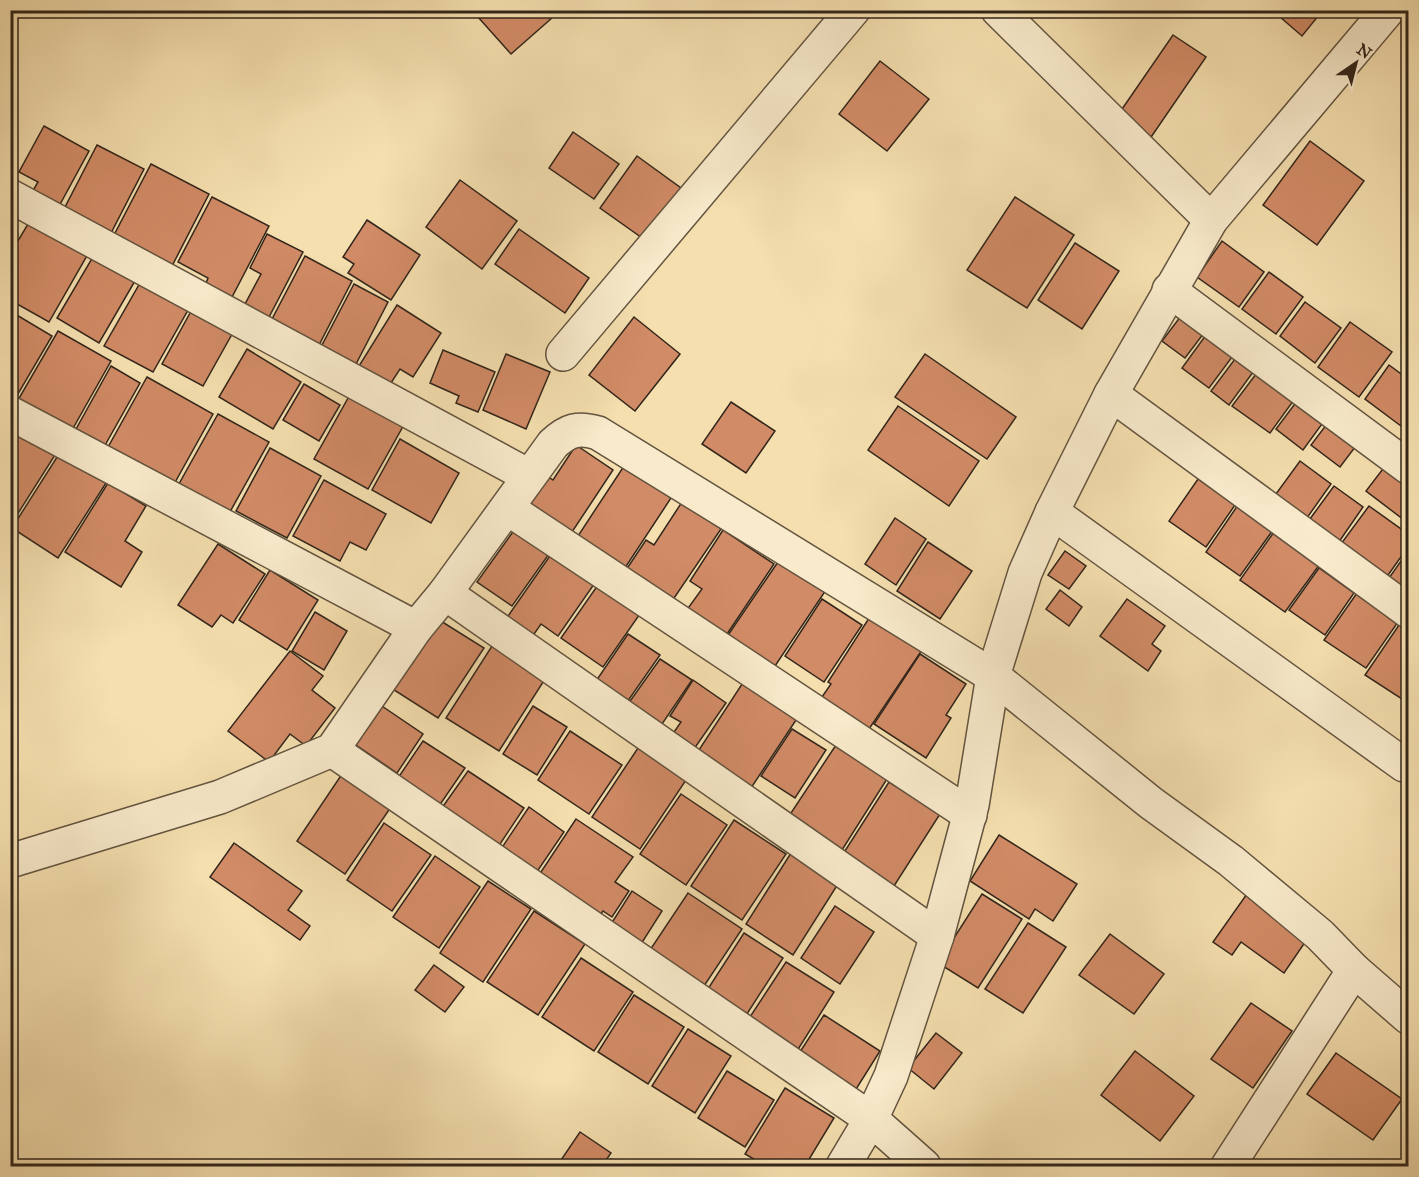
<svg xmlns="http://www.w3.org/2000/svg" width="1419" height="1177" font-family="'IM FELL Great Primer',serif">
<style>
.building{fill:#d18b66;stroke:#32261b;stroke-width:1.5}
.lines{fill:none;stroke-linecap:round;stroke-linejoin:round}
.minor-casing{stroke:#635440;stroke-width:36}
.minor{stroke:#f8eacb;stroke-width:33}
</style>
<rect width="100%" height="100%" fill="#f5dfaf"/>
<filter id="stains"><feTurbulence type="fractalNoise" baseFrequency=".00333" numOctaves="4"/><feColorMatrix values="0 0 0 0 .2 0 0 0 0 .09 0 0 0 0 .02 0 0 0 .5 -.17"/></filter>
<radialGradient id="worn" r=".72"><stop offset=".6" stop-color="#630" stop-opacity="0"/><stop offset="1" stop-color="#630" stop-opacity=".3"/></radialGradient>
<g class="building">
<polygon points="485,10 561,10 511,54 478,17"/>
<polygon points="1272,10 1323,10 1302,36"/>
<polygon points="1173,35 1206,57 1147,143 1120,112"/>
<polygon points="880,61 929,99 887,151 839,114"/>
<polygon points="44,126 89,151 58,208 31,194 38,182 19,172"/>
<polygon points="573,132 619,164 594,199 549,168"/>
<polygon points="1310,141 1364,181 1317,245 1263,205"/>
<polygon points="97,145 144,169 110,235 63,211"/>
<polygon points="637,156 681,188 645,240 600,208"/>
<polygon points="151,164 209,194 171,268 113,237"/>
<polygon points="460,180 517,221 482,269 426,227"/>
<polygon points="212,197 269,226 231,299 205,286 208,278 178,262"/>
<polygon points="1015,197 1074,235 1027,308 967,270"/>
<polygon points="34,214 92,247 49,322 10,300 10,254"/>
<polygon points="367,220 420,255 391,300 348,273 354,264 343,257"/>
<polygon points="519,229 589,278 565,313 495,264"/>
<polygon points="10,230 18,234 10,247"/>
<polygon points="267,234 303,252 268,319 244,306 261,274 250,268"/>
<polygon points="1222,241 1264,272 1239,307 1197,277"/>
<polygon points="1075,243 1119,271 1082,329 1038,300"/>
<polygon points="97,250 139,274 99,343 57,318"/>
<polygon points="305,256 352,281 319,345 271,321"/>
<polygon points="1269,272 1303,297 1276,334 1242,309"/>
<polygon points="144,276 192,303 153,372 104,346"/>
<polygon points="354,284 388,302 356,364 321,347"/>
<polygon points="1305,302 1341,328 1315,363 1280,336"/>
<polygon points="195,304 236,327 203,386 162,364"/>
<polygon points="397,305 441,333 413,377 400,369 389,386 359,366"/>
<polygon points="10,311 52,336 15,399 10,396"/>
<polygon points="1184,312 1207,329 1185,358 1162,341"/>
<polygon points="634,317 680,354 635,411 589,375"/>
<polygon points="1350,322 1392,352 1359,397 1318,367"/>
<polygon points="1211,328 1238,349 1209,388 1182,368"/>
<polygon points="58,331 111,361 72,430 18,400"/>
<polygon points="247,349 301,382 273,429 219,397"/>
<polygon points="443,350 495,372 478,412 456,403 459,396 430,383"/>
<polygon points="1241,351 1259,364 1229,405 1211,391"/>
<polygon points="506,354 550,372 526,429 483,410"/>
<polygon points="925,354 1016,417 987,459 895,397"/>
<polygon points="1389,365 1408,379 1408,415 1401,426 1365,399"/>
<polygon points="111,366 140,383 104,447 75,431"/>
<polygon points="1262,366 1299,393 1270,433 1232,406"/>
<polygon points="147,377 213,414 173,486 107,449"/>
<polygon points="304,384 340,405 319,441 283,420"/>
<polygon points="352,391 406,421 368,489 314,459"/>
<polygon points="1303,393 1330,413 1303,450 1276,429"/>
<polygon points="731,402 775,431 746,473 702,444"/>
<polygon points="898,406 979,461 949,506 868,450"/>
<polygon points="218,414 269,442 226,519 175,491"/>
<polygon points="1333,416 1362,438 1340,467 1311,445"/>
<polygon points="13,429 55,455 10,526 10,433"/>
<polygon points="400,439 459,473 431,523 372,490"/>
<polygon points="576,445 613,470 568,538 526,509 547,476 553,480"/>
<polygon points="270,448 321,476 287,538 236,511"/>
<polygon points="59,454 106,483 58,558 12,528"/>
<polygon points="1300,461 1331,484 1304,522 1273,498"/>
<polygon points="1389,461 1408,475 1408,523 1366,491"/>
<polygon points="624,466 671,498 623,571 576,539"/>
<polygon points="1198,479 1235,505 1206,547 1169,521"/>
<polygon points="324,480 386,514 366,550 350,542 340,561 293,536"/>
<polygon points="108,483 146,506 125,541 142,552 121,587 65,552"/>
<polygon points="1334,486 1363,507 1334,549 1307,523"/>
<polygon points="682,502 721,529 668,607 622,576 646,540 654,545"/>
<polygon points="1238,505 1273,530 1240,576 1206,552"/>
<polygon points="1369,506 1408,534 1408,547 1381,585 1335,552"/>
<polygon points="895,518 926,539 896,585 865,564"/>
<polygon points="515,529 549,554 512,606 477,582"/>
<polygon points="723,530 774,564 725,637 686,611 702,589 690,581"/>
<polygon points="1274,532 1320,564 1285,612 1240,580"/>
<polygon points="928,542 972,571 940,619 897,591"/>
<polygon points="218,544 265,574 233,623 221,615 212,627 178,605"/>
<polygon points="554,550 597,580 558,636 541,624 532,637 506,619"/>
<polygon points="1065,551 1086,566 1069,589 1048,575"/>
<polygon points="1408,551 1408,606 1382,588"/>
<polygon points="780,559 826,590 773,669 726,638"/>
<polygon points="1319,568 1354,593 1325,635 1289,610"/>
<polygon points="270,570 318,600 287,650 239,620"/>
<polygon points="600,582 642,611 603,667 561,638"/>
<polygon points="1060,590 1082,607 1069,626 1046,609"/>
<polygon points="1357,593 1398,622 1366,668 1324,640"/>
<polygon points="822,599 862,625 824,682 785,656"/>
<polygon points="1127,599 1165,626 1152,644 1161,651 1148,671 1100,636"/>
<polygon points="315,612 347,631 324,670 292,651"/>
<polygon points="871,615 922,650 863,738 815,707 831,684 828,682"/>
<polygon points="436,618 484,648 438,718 391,688"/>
<polygon points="1399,625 1408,631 1408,696 1405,701 1365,675"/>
<polygon points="628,634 660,655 625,705 594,684"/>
<polygon points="492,646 545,679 499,751 446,718"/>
<polygon points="290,651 323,676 312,690 335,708 306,746 290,734 269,762 228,731"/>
<polygon points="920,654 966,684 946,715 951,718 926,758 874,724"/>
<polygon points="660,659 692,680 660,727 628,704"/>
<polygon points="693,680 726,703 694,749 672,735 681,722 670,716"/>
<polygon points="744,681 798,717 751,788 697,753"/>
<polygon points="376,702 423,734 397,773 350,741"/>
<polygon points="533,706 567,727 537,775 503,754"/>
<polygon points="792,729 826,750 795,798 761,776"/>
<polygon points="570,731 622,765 589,814 538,780"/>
<polygon points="423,741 465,768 439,806 398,778"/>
<polygon points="836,745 887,779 842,850 789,816"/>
<polygon points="638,748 686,780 640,849 592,817"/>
<polygon points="468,771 524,808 496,850 439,812"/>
<polygon points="342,774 391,807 345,874 297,841"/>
<polygon points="889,782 940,814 894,886 843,854"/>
<polygon points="681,794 727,825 686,885 640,854"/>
<polygon points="529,807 564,832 532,879 497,855"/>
<polygon points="576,819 633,857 615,882 629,891 612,917 603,911 595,922 535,881"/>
<polygon points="734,820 786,854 742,920 691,886"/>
<polygon points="384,823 431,855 392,911 347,880"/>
<polygon points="999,835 1077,884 1053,921 1035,909 1029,919 970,881"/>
<polygon points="234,843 302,891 288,910 310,926 300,940 210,877"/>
<polygon points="791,853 838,884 793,955 746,924"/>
<polygon points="435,856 480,887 439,948 393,917"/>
<polygon points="488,881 531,909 483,982 440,953"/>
<polygon points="632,891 662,911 636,952 606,932"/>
<polygon points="1249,891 1310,935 1284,973 1241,942 1232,955 1213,942"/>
<polygon points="688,893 742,929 698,995 644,959"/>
<polygon points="982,894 1022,919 978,988 938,963"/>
<polygon points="835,906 874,932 840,984 801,958"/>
<polygon points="534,911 585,944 538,1015 487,982"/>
<polygon points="1028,923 1066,947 1023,1013 985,989"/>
<polygon points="744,933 783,958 743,1020 704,995"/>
<polygon points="1110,934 1164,974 1134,1014 1079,975"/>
<polygon points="581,958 633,992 594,1051 542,1017"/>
<polygon points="786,962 834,992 797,1051 748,1020"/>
<polygon points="434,965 464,987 445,1012 415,990"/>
<polygon points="634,995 684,1027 648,1084 598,1052"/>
<polygon points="1251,1003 1292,1031 1253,1088 1211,1059"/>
<polygon points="824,1015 880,1051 853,1094 796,1058"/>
<polygon points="688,1029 731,1056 695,1113 652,1086"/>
<polygon points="936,1033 962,1053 934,1089 908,1068"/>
<polygon points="1135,1051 1194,1096 1160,1141 1101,1095"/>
<polygon points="1336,1053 1402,1099 1373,1140 1307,1094"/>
<polygon points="727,1071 774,1100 745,1147 698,1118"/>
<polygon points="785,1088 834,1118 805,1166 766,1166 745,1154"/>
<polygon points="580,1132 611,1153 602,1166 557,1166"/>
<polygon points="611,1159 622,1166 606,1166"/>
</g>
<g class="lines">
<defs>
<g id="minor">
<polyline points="998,10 1211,220"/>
<polyline points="10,196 529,476"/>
<polyline points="1169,290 1408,467"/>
<polyline points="563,354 853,10"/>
<polyline points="1111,394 1408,611"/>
<polyline points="10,413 416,628"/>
<polyline points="507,508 970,815"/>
<polyline points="1052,512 1404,765"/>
<polyline points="445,593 937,936"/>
<polyline points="332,750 871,1119 891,1076 937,936 972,805 993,676 1025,573 1052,512 1111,394 1211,220 1388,10"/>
<path d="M 10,861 L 220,797 L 332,750 L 416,628 L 445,593 L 553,444 C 568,430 578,427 598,433 L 993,676 L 1151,803 L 1231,861 L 1320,935 L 1354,970 L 1408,1017"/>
<polyline points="843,1166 871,1119 924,1166"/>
<polyline points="1228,1166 1354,970"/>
</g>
</defs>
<use href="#minor" class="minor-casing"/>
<use href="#minor" class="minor"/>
</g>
<rect width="1419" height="1177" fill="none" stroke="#f5dfaf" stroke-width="36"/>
<rect x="12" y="12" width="1395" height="1153" fill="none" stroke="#32261b" stroke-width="3"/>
<rect x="18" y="18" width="1383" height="1141" fill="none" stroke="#32261b" stroke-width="1.5"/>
<g transform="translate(1356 63) rotate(35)" stroke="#f8eacb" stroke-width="4.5" paint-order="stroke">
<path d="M0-4.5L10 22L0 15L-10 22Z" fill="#32261b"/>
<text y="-9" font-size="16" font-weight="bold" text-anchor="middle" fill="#32261b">N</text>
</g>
<rect width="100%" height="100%" filter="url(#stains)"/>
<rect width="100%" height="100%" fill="url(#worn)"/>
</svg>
